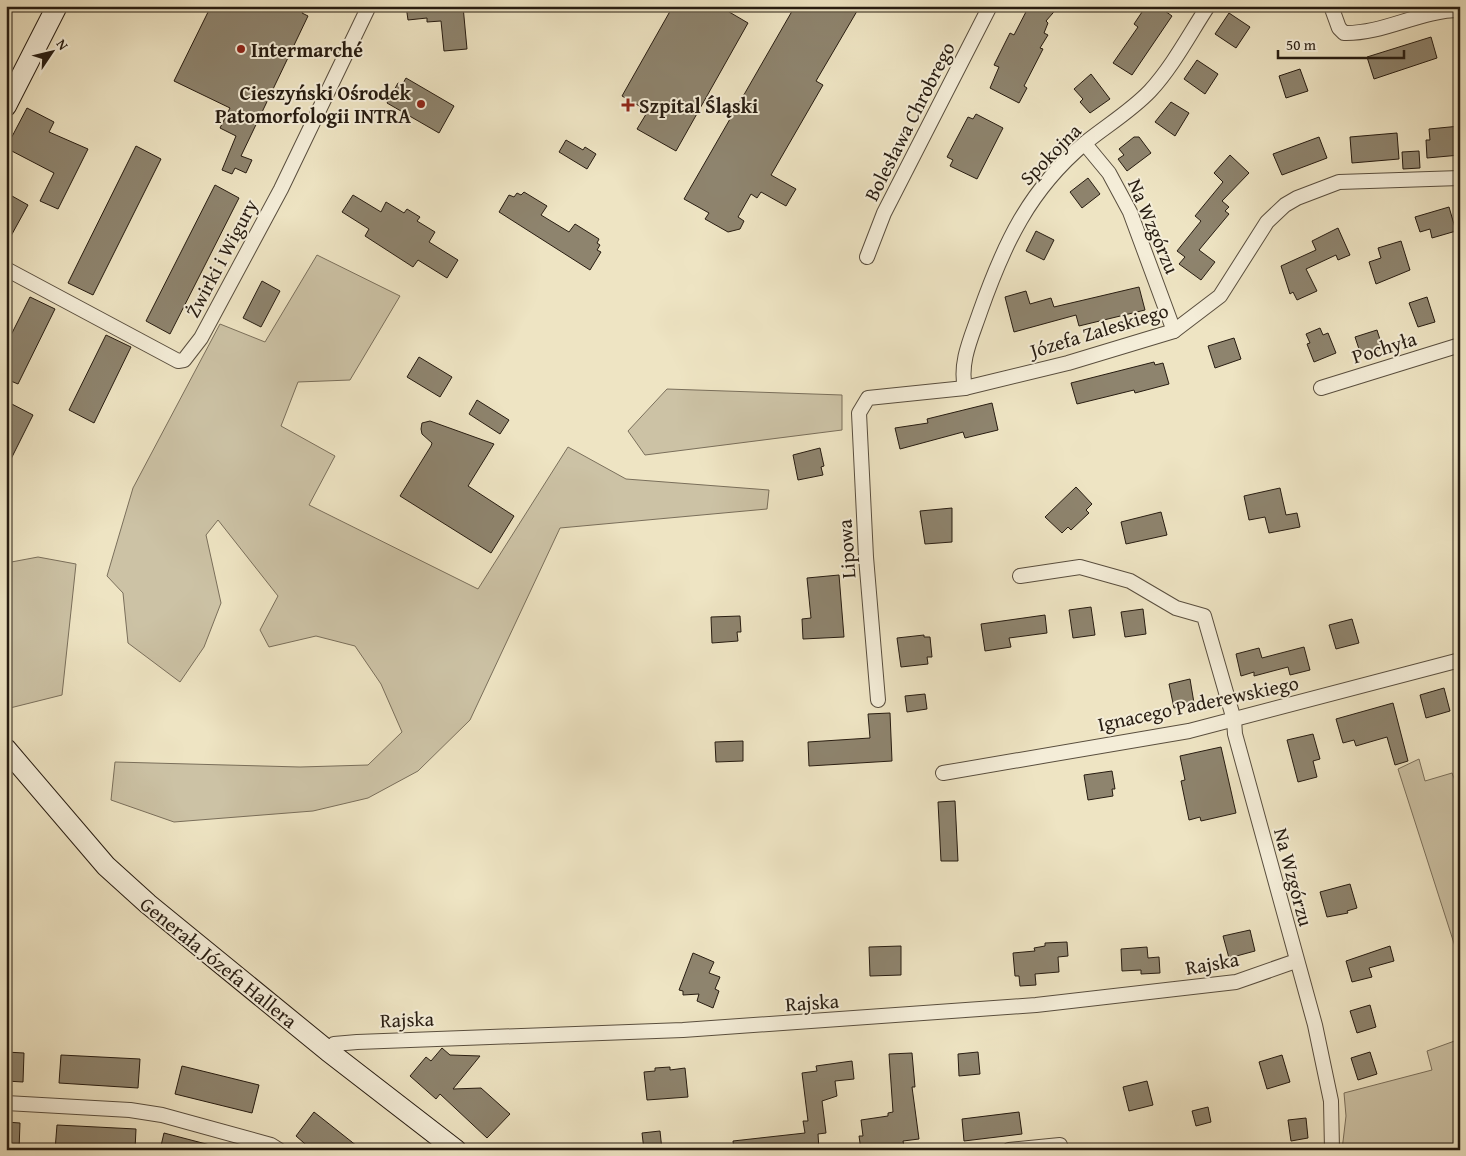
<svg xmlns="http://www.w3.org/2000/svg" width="1466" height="1156" font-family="'Gentium Book Plus',serif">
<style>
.green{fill:#ccc2a5;stroke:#7a6f5b}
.building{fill:#8e846e;stroke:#271c11}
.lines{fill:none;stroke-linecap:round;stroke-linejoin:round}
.street-casing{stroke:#594e3e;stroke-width:16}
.secondary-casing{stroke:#271c11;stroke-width:22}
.street{stroke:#f4edd8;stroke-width:14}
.secondary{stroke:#f4edd8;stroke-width:20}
.poi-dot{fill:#8f2418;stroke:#f4edd8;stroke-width:2}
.labels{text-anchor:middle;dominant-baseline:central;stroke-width:4;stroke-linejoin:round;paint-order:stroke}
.poi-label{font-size:20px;font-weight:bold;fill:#271c11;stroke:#f4edd8;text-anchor:start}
.street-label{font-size:20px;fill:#271c11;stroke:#f4edd8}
</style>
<rect width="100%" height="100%" fill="#eee4c3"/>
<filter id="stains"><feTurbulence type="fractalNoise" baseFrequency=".004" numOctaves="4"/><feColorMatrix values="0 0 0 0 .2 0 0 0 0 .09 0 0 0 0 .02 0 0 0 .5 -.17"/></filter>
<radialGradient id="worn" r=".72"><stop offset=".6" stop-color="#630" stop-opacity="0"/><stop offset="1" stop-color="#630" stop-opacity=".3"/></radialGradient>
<g class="green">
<polygon points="317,255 400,296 350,380 298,382 281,426 335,456 309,505 478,589 568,447 626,479 769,490 767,509 560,528 470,720 418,771 368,798 313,811 174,822 111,800 115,762 300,767 368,765 402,732 381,684 355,646 316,636 269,647 260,630 278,596 218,520 206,535 221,603 204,647 180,682 128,643 123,593 107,576 133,488 220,324 265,342"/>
<polygon points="667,389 842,395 842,430 645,455 628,431"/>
<polygon points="38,557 76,564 62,695 6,709 6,563"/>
<polygon points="1419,759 1425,781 1452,773 1460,793 1460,962 1398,769"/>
<polygon points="1460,1039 1460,1150 1342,1150 1346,1116 1344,1093 1432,1070 1427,1051"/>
</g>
<g class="building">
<polygon points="211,6 305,6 302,13 308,16 241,156 252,160 246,173 235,168 232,174 222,170 236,136 220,128 230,108 174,81"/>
<polygon points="406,6 463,6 467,49 444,51 441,21 427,22 427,18 408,20"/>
<polygon points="673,6 719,6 748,23 676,151 637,129 648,111 622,96"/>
<polygon points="795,6 860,6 816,81 823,85 771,175 796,189 790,199 786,206 761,192 757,198 751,194 738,217 744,221 740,229 728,232 705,219 709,213 684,199"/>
<polygon points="1029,6 1059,6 1046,21 1048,23 1044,33 1048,35 1040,48 1043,49 1024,86 1027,88 1019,103 990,88 999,67 994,65 1010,33 1014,35"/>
<polygon points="1146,6 1158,6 1172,16 1132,75 1113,63 1138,27 1134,24"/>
<polygon points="1229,13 1250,27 1236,48 1215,34"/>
<polygon points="1431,37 1437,58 1374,79 1367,57"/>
<polygon points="1197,60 1218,74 1205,94 1184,79"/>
<polygon points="1300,69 1308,91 1286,98 1279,76"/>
<polygon points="1091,74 1110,99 1090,113 1080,102 1083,99 1074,89"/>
<polygon points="406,78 454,106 439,133 387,103 398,83 402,85"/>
<polygon points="1171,102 1189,113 1175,136 1155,122"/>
<polygon points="27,108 54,122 49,132 88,149 58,209 40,201 54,173 6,148"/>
<polygon points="976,114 1003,128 977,179 950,166 953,160 947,157 968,117 973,119"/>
<polygon points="1460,126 1460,155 1427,158 1426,140 1430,140 1429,129"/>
<polygon points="1397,133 1399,159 1352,163 1350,137"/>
<polygon points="1134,137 1139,137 1151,153 1127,171 1118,159 1124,155 1119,149"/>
<polygon points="1319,137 1327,158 1282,175 1273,154"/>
<polygon points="566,140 583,150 585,147 596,154 587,169 559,152"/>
<polygon points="136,146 161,159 93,295 68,283"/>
<polygon points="1419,151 1420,168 1403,169 1402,152"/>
<polygon points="1230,155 1249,173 1222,201 1229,207 1225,211 1229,214 1199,250 1215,262 1201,280 1179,264 1185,257 1177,251 1201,221 1195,216 1223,182 1214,173"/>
<polygon points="1088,178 1100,194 1082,208 1070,192"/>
<polygon points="215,185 239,198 170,334 146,321"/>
<polygon points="524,192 547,206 541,215 569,232 575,224 599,239 597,243 600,245 597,250 601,252 590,270 499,212 509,195 514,197 517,193 521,195"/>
<polygon points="353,195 381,212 386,202 404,213 407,209 420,217 417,221 435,232 429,242 458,260 447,278 418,260 413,267 365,236 369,229 342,212"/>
<polygon points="12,196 28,205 6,245 6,198 10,200"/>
<polygon points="1449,207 1456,231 1432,238 1430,229 1420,232 1415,217"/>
<polygon points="1338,228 1350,255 1338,260 1336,255 1306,269 1317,291 1297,300 1293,292 1290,294 1281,266 1316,250 1312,241"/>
<polygon points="1036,231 1054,240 1044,260 1026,251"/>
<polygon points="1401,241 1410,270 1376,284 1369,262 1381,258 1378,248"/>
<polygon points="262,281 280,291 261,327 243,318"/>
<polygon points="1139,287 1145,310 1079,326 1076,315 1014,332 1005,297 1026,291 1030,304 1051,298 1054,307"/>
<polygon points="30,297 55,309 18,384 6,379 6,345"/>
<polygon points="1427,297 1435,322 1418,327 1409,303"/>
<polygon points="1320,328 1323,335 1328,333 1336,353 1314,362 1307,344 1310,343 1306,334"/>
<polygon points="1377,330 1383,349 1361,355 1355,337"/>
<polygon points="106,335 131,347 94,423 69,410"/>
<polygon points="1234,338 1241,359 1215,368 1208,346"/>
<polygon points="419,357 452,377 440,397 407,377"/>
<polygon points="1154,362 1155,365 1163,363 1169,384 1135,393 1134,390 1077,404 1071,383"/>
<polygon points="477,400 509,420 500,434 469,414"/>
<polygon points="6,401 33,415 6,469"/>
<polygon points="992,403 998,430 965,438 963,432 900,449 895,428 928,423 927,419"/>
<polygon points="430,421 494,444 468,486 514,516 491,553 400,496 431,446 432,443 422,434 421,429 422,423"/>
<polygon points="820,448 824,466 821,467 823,475 798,480 793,455"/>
<polygon points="1076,487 1092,504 1086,510 1089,513 1071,530 1068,527 1062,533 1045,517"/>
<polygon points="1280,488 1286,515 1297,513 1300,527 1269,533 1265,517 1249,520 1244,496"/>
<polygon points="952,508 952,542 925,544 920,511"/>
<polygon points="1161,512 1167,535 1126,544 1121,522"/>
<polygon points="839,575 844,637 803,639 802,619 811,618 807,578"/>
<polygon points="1091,607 1095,635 1073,638 1069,610"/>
<polygon points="1143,609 1146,634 1125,637 1121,612"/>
<polygon points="1045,615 1047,633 1009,638 1011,647 985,651 981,624"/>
<polygon points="740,616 741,632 737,632 738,641 712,643 711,617"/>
<polygon points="1352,619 1359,643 1336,649 1329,625"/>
<polygon points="924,635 924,637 930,637 932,657 927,657 928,664 901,667 897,638"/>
<polygon points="1304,647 1310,670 1290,675 1288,667 1254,676 1254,672 1241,676 1236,654 1259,648 1262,658"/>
<polygon points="1190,679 1194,703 1174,708 1169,684"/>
<polygon points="1444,688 1450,711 1426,718 1420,695"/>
<polygon points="925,694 927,709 907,712 905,696"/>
<polygon points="1393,703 1408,761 1395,765 1387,737 1356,746 1354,740 1343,743 1336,719"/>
<polygon points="890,713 892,761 809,766 808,742 870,738 868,714"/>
<polygon points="1313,734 1320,759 1313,761 1317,777 1298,782 1287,740"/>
<polygon points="743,741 743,761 716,762 715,742"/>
<polygon points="1221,747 1236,813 1201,821 1200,817 1189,820 1181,781 1185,780 1180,756"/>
<polygon points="1112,771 1115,789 1112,789 1113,796 1088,800 1084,775"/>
<polygon points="955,801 958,861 941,861 938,802"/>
<polygon points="1350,884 1357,908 1347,911 1348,913 1327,917 1320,892"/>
<polygon points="1250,930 1255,951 1229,958 1223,936"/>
<polygon points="1067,942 1068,956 1058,957 1059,972 1035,974 1036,985 1020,986 1019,976 1015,976 1013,953 1035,951 1034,948 1045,946 1045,943"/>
<polygon points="901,946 901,975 870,976 869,947"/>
<polygon points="1390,946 1394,961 1369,968 1372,977 1352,982 1346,961"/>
<polygon points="1147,947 1148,958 1159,957 1160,973 1141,974 1141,970 1122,971 1121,949"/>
<polygon points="693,953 714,962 709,973 720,977 715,989 719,991 713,1008 697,1001 699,994 683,995 683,991 679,990"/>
<polygon points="1370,1005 1376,1027 1357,1033 1350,1011"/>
<polygon points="442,1048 450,1055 480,1056 453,1089 481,1088 510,1114 487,1138 440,1094 436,1099 410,1076 426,1057 431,1061"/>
<polygon points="6,1052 24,1053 23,1082 6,1081"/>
<polygon points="978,1052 980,1074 959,1076 958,1054"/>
<polygon points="1370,1052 1377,1074 1358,1080 1351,1058"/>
<polygon points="912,1053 915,1087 912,1087 919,1139 903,1141 904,1146 892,1148 893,1150 880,1150 880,1147 861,1150 859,1136 863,1136 861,1120 888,1116 888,1113 893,1112 889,1054"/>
<polygon points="61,1055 140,1059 138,1088 59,1083"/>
<polygon points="1282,1055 1290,1082 1267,1089 1259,1062"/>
<polygon points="852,1061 854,1079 835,1081 837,1096 822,1101 826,1133 818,1134 819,1150 734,1150 733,1141 805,1133 803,1121 808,1121 802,1073 817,1071 816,1066"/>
<polygon points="182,1066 259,1085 252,1113 175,1094"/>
<polygon points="670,1067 670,1070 685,1068 688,1097 647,1100 644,1072 655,1071 655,1068"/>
<polygon points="1147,1081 1153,1105 1129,1111 1123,1087"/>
<polygon points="1208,1107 1211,1122 1196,1126 1192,1111"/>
<polygon points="314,1112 362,1150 312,1150 296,1136"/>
<polygon points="1019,1112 1022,1134 964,1141 962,1119"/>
<polygon points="1306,1118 1308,1138 1291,1141 1288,1120"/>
<polygon points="6,1122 20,1123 19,1150 6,1150"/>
<polygon points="57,1125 136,1129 135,1150 55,1150"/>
<polygon points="660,1131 662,1150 644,1150 642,1133"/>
<polygon points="164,1133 210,1145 210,1150 160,1150"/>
</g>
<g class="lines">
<defs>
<g id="street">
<path d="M 1331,6 L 1339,28 L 1344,33 C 1384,34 1420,10 1460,10"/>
<polyline points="1085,144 1109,173 1130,212 1174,331"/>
<polyline points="867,257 884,213 990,6"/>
<polyline points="6,269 178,361 184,360 201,338 281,189 369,6"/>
<path d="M 965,388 C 959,362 972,336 980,312 C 1004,244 1029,190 1085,143 C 1106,126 1131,111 1150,91 C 1173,66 1189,35 1208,6"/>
<polyline points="1321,388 1460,345"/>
<polyline points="1020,576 1080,567 1130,581 1176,608 1204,616 1234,720 1235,734 1315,1025 1331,1101 1332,1150"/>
<polyline points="878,700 866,557 859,413 868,398 965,388 1068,363 1174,331 1220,296 1267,222 1285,205 1297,198 1339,182 1460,178"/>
<polyline points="943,773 1189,731 1460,660"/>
<polyline points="328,1051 334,1044 357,1042 683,1030 1036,1005 1236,982 1296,961"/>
<polyline points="6,1103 130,1110 162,1115 271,1145 279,1150"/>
<polyline points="1009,1150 1060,1145"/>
</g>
<g id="secondary">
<polyline points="6,106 57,6"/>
<polyline points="6,749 106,866 148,904 328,1051 456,1150"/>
</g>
</defs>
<use href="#street" class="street-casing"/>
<use href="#secondary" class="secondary-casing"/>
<use href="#street" class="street"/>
<use href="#secondary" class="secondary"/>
</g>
<g class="poi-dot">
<circle cx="241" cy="49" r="5"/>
<circle cx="421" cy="104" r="5"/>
<path d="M625.5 97.5h5v5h5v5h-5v5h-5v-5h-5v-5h5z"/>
</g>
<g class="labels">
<g class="poi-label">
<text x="251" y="49">Intermarché</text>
<text x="411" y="92" text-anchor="end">Cieszyński Ośrodek<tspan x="411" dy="23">Patomorfologii INTRA</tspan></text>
<text x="639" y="105">Szpital Śląski</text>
</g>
<g class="street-label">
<text transform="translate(909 121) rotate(-63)">Bolesława Chrobrego</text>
<text transform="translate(1050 154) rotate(-45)">Spokojna</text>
<text transform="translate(1154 226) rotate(67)">Na Wzgórzu</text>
<text transform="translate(221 258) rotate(-62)">Żwirki i Wigury</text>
<text transform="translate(1099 330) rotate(-17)">Józefa Zaleskiego</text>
<text transform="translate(1384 347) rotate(-17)">Pochyła</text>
<text transform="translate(846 549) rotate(-94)">Lipowa</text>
<text transform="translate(1198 703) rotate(-12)">Ignacego Paderewskiego</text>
<text transform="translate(1294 877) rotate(75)">Na Wzgórzu</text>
<text transform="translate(219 962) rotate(39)">Generała Józefa Hallera</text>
<text transform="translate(1212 963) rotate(-10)">Rajska</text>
<text transform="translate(812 1002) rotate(-4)">Rajska</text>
<text transform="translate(407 1019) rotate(-2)">Rajska</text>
</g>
</g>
<rect width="1466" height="1156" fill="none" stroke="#eee4c3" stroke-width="25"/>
<rect x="8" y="8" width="1451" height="1141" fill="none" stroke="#271c11" stroke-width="2.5"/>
<rect x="12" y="12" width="1441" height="1131" fill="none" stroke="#271c11"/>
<g transform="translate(52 52) rotate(55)" stroke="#f4edd8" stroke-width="4" paint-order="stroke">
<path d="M0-4L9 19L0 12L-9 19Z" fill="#271c11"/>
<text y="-8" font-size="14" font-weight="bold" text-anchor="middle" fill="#271c11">N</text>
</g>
<path d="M1278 50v8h126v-8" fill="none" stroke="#271c11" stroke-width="2.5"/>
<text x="1286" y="50" font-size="15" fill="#271c11" stroke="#f4edd8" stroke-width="4" paint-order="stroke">50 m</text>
<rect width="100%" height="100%" filter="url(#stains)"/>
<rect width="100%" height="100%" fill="url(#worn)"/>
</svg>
